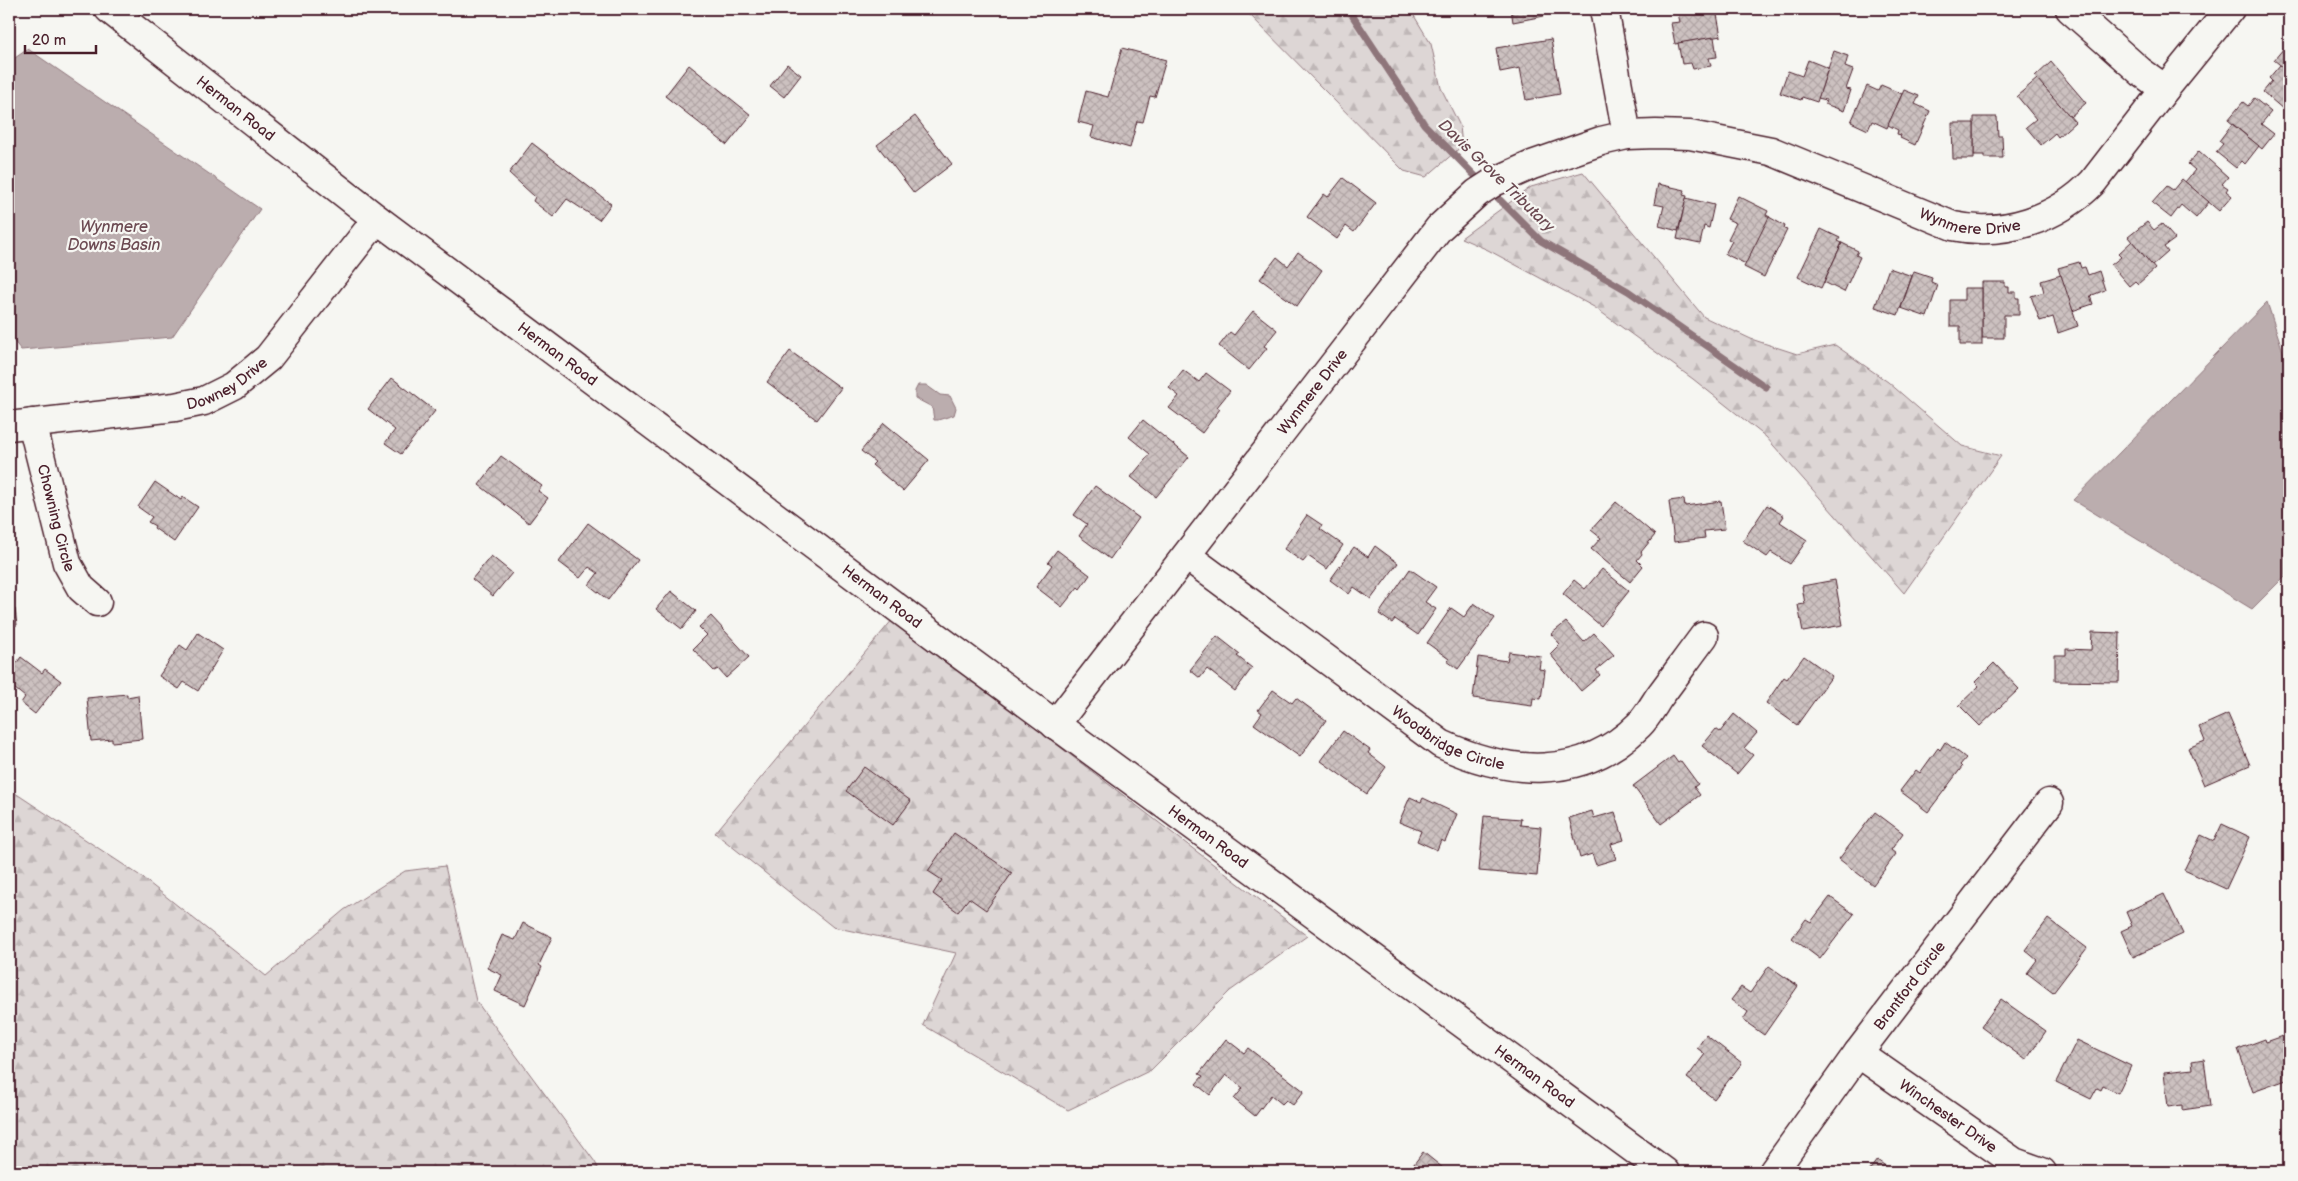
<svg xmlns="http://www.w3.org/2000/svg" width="2298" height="1181" font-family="'Balsamiq Sans',sans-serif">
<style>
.forest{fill:url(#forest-firs);stroke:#947a80}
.water{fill:#bbadae;stroke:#8e747a}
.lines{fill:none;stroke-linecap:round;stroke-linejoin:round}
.stream{stroke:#8e747a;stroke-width:7}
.building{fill:url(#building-cross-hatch);stroke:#4a1f2b}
.minor-casing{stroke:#4a1f2b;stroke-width:31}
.minor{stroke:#f6f6f2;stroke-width:28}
.labels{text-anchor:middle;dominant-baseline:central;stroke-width:4.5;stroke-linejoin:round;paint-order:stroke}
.street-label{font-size:15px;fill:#4a1f2b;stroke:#f6f6f2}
.water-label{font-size:16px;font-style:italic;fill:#6c4a52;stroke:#f6f6f2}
</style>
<defs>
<pattern id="forest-firs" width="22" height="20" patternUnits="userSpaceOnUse" patternTransform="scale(1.25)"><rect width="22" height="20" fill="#ddd6d5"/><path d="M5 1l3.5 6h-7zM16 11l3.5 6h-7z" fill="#bfb7b7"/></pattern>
<pattern id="building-cross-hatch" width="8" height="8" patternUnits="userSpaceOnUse" patternTransform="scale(1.25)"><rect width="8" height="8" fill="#ccc1c0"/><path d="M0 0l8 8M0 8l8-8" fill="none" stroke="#b1a5a5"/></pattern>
</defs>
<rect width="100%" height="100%" fill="#f6f6f2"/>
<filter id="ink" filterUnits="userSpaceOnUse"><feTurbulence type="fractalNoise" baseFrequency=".02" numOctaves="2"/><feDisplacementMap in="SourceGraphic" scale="10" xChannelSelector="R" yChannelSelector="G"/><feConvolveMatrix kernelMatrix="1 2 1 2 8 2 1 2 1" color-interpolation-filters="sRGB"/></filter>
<g filter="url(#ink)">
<g class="forest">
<polygon points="1244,9 1410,9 1431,44 1441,88 1460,126 1462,146 1426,177 1404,171"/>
<polygon points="1583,172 1704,317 1751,339 1797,354 1835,345 1888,382 1962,446 2001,456 1904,593 1766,437 1693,379 1594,307 1488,250 1461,238 1531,187"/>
<polygon points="893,619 1307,936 1230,991 1151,1070 1068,1110 923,1025 956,953 833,927 715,833"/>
<polygon points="9,789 139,875 266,976 344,910 405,871 445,866 476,1001 595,1162 600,1172 9,1172"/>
</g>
<g class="water">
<polygon points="28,49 260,209 172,337 21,350 9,335 9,62"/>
<polygon points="2267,302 2289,370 2289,572 2252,609 2073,500"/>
<polygon points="918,385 926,385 940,395 950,396 956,408 954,415 938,420 934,420 932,407 915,398 915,391"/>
</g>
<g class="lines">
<g class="stream">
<polyline points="1348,9 1424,124 1483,184"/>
<polyline points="1491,191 1541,241 1628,291 1766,387"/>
</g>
</g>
<g class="building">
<polygon points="1511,9 1543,9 1544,16 1513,22"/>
<polygon points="1677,9 1716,9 1721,36 1675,44 1671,23 1680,22"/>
<polygon points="1714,37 1717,57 1709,58 1711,66 1693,69 1691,63 1682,64 1678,43"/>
<polygon points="1551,39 1560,94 1526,100 1520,68 1500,72 1496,48"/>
<polygon points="2289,42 2289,72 2274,60"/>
<polygon points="1122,48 1166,60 1155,97 1150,96 1143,122 1137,121 1130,148 1091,137 1094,126 1078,122 1086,91 1108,97"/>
<polygon points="1834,51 1848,56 1845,67 1853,70 1846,89 1851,90 1844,111 1825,104 1826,100 1818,98"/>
<polygon points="1808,60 1828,68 1817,102 1802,97 1801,100 1780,93 1788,71 1802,76"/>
<polygon points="2051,62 2086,103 2070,117 2035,77"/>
<polygon points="787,64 801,75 784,97 770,86"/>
<polygon points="689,65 751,115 727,145 665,96"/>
<polygon points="2280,65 2289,72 2289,104 2284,110 2263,92 2272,81 2269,78"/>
<polygon points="2037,79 2075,122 2058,137 2055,133 2041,145 2026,127 2036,119 2017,96"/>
<polygon points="1881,85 1902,94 1887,128 1872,121 1868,130 1851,122 1867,86 1878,91"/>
<polygon points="1904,90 1919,96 1915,104 1930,111 1915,145 1900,138 1901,135 1897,134 1898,130 1888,125"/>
<polygon points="2254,98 2271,112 2261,124 2274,134 2262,149 2228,120 2243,102 2248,106"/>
<polygon points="915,116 952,164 914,193 877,145"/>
<polygon points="1974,117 1997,117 1998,136 2002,136 2003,158 1984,158 1984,155 1974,155"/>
<polygon points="1952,123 1974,123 1974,159 1953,159"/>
<polygon points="2232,124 2259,146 2245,164 2242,161 2236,168 2216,152 2223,144 2219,141"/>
<polygon points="532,143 611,204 599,220 567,199 553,217 533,201 535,197 509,173"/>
<polygon points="2199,151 2228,177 2222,184 2228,188 2226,191 2232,196 2219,211 2185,182 2195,170 2188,164"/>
<polygon points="1343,178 1376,203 1354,232 1346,226 1337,239 1307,217 1324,194 1328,197"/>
<polygon points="2182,179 2209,202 2196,218 2181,205 2171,218 2152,203 2167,186 2173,190"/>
<polygon points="1658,184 1685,190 1683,195 1687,196 1678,231 1659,226 1664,206 1654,204"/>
<polygon points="1738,196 1768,211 1766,215 1770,217 1746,264 1725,254 1732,241 1728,239 1736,223 1727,219"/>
<polygon points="1686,198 1714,205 1709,228 1704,226 1700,244 1677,239"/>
<polygon points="1769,217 1785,226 1784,229 1787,230 1764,277 1744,267"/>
<polygon points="2147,222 2154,230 2162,224 2175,239 2164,247 2168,252 2152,266 2128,237"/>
<polygon points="1821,229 1840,238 1838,241 1842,243 1821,288 1798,277"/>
<polygon points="2132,241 2155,269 2138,284 2135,281 2129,286 2111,265 2121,257 2118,254"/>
<polygon points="1842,243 1858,251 1856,255 1860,257 1844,292 1824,282"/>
<polygon points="1298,252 1322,270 1297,306 1260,279 1277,257 1288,266"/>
<polygon points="2079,262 2081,268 2085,267 2088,275 2099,271 2105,290 2090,296 2093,304 2072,311 2058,268"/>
<polygon points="1889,268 1912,276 1898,315 1875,307"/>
<polygon points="1914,271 1932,277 1931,282 1938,285 1927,317 1901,308"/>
<polygon points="2061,275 2078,326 2058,333 2053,317 2040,321 2031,296 2044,292 2041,281"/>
<polygon points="1982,282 2005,282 2005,287 2009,287 2009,292 2016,292 2016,298 2019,298 2019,315 2004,315 2004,338 1982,338"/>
<polygon points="1964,288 1982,288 1982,345 1960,345 1960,326 1950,326 1950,300 1964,300"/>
<polygon points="1253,311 1277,330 1264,346 1267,348 1249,370 1219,346 1230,332 1234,335"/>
<polygon points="790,351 841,388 817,420 767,382"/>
<polygon points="1183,370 1199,382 1206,373 1230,391 1217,407 1220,409 1202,433 1169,408 1179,396 1169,388"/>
<polygon points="392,378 435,411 401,454 385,443 395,430 368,409"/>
<polygon points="1143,420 1189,457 1156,497 1131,477 1150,454 1129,437"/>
<polygon points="884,423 929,460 903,491 872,465 875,462 861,451"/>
<polygon points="501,456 542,486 538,491 548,498 529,523 479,485"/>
<polygon points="155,482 181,500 183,497 198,507 174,542 154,528 155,526 148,522 152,517 138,507"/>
<polygon points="1095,486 1139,518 1110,559 1079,536 1087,524 1074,515"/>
<polygon points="1684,499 1685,506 1721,501 1725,529 1704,531 1705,538 1674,542 1669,501"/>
<polygon points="1616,502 1655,535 1641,552 1642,554 1637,560 1643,566 1630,582 1591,549 1601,538 1591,530"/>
<polygon points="1767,505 1784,516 1780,522 1807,540 1790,564 1771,552 1767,557 1743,541"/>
<polygon points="1307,515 1322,525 1320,529 1343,545 1327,569 1308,556 1303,562 1284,549"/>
<polygon points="588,523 638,560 608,600 589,585 598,573 589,567 580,578 559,562"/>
<polygon points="1375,546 1398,563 1371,599 1354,587 1349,594 1330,580 1354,547 1368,557"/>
<polygon points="1057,550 1090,575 1080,589 1078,587 1062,607 1036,587 1052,565 1048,562"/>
<polygon points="491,556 512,573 493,596 472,579"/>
<polygon points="9,569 11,584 9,584"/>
<polygon points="1410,569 1436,587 1425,602 1436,609 1418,635 1395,619 1392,623 1379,614"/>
<polygon points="1602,569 1629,591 1601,626 1563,594 1574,580 1585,589"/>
<polygon points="1835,580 1843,625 1803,632 1798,605 1805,604 1802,586"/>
<polygon points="671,591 696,611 682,629 656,609"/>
<polygon points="9,598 10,609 15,609 17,625 9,626"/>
<polygon points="1474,603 1495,618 1458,669 1447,661 1449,659 1427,643 1451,608 1464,617"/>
<polygon points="711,616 749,657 726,678 718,669 714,671 693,649 707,635 699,627"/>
<polygon points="1566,622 1584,642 1594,633 1614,655 1596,670 1600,675 1581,691 1550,654 1560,644 1551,634"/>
<polygon points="2092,632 2120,633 2119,682 2055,681 2055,655 2066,655 2066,649 2091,650"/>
<polygon points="198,633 223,650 198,691 184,682 179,689 159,676 180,645 187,650"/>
<polygon points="1217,636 1240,654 1237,656 1252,668 1235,691 1207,669 1200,678 1190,670"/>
<polygon points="1509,652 1541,656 1539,669 1545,670 1541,699 1533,698 1532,706 1473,698 1478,657 1507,661"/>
<polygon points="1804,656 1832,676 1797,725 1766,703 1784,677 1787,679"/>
<polygon points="21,657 42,673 45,669 61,681 35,714 21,703 25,697 9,684 9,673"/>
<polygon points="1994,663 2019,689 1980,726 1959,705 1979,686 1975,682"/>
<polygon points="1273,690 1292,703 1296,698 1326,720 1300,757 1254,724 1262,713 1258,710"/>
<polygon points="127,694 127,697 138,695 142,739 112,742 112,739 91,741 87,698"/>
<polygon points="1734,714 1757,733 1744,748 1753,755 1737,774 1702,746 1716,729 1720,732"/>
<polygon points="2228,714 2250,765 2204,785 2188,748 2205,741 2199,727"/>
<polygon points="1343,731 1370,750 1368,753 1386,767 1367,794 1321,761"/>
<polygon points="1945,742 1966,758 1960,765 1962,767 1928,812 1900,791 1916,770 1920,773 1938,748 1940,750"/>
<polygon points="1673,756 1678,763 1681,761 1698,784 1694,787 1700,795 1661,824 1633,786"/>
<polygon points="864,767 911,801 893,825 846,791"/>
<polygon points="1410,797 1421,802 1423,798 1457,814 1445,842 1441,840 1437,850 1417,841 1421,831 1399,822"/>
<polygon points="1592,811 1594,818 1615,812 1624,840 1611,844 1616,859 1596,865 1592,854 1580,858 1569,818"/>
<polygon points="1875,812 1903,833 1891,850 1896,854 1873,885 1839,859"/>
<polygon points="1484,816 1521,819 1520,825 1541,827 1537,876 1479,871"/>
<polygon points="2222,824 2250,837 2226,889 2184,870 2201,835 2214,841"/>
<polygon points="954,833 1012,873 986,910 969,898 958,912 933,894 942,880 928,871"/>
<polygon points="2164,894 2183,934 2133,957 2121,931 2132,926 2126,912"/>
<polygon points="1830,897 1854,914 1820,959 1792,938 1806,919 1811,922"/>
<polygon points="2048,919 2087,948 2053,993 2027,973 2037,960 2025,950"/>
<polygon points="523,923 552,937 539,965 542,967 525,1005 495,991 502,975 487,968 502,935 515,940"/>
<polygon points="1769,966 1798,986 1764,1035 1743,1020 1748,1012 1731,1000 1741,987 1750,993"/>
<polygon points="2001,999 2046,1031 2026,1060 1981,1027"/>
<polygon points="2289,1034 2289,1070 2288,1070 2289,1079 2253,1092 2238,1049 2265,1039 2266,1042"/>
<polygon points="1706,1035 1742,1063 1714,1099 1687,1078 1705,1054 1697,1048"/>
<polygon points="1226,1039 1244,1053 1248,1048 1304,1091 1293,1105 1286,1100 1282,1104 1271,1095 1255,1116 1234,1099 1243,1088 1226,1075 1210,1095 1196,1084 1203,1076 1199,1074"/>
<polygon points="2077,1040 2131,1066 2118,1093 2103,1086 2101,1090 2097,1088 2091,1099 2056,1082"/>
<polygon points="2204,1059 2210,1106 2182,1110 2182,1105 2168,1107 2164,1072 2193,1069 2192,1061"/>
<polygon points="1423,1152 1443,1168 1440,1172 1408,1172"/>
<polygon points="1877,1160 1894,1172 1868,1172"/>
</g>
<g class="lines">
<defs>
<g id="minor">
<path id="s1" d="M 109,9 L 377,219 L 939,639 L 1665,1172"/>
<polyline points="1604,9 1627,135"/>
<polyline points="2070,9 2141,72 2165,89"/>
<path id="s2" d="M 32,423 L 67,563 L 81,588 L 97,602"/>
<path id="s3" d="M 9,426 L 175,407 L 204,401 L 234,386 L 268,358 L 377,219"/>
<path id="s4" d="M 1187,556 L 1441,744 C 1508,775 1582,782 1639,725 C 1647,717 1653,706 1659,697 C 1674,677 1689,656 1704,636"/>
<path id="s5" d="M 1055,725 L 1439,228 L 1477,193 L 1494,182 L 1532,165 L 1601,141 L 1627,135 L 1656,134 L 1690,135 L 1771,151 L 1953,226 C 2004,237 2057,219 2093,182 L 2165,89 L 2230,9"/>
<path id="s6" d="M 1858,1053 L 2014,1162 L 2042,1172"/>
<path id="s7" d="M 1773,1172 L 1858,1053 L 2049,803"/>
</g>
</defs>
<use href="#minor" class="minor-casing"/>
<use href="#minor" class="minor"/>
</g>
</g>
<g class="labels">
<g class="street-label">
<text stroke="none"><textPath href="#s1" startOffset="161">Herman Road</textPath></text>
<text stroke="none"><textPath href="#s5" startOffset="1200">Wynmere Drive</textPath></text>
<text stroke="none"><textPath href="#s1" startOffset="566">Herman Road</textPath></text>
<text stroke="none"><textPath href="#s3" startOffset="225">Downey Drive</textPath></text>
<text stroke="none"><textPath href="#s5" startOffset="421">Wynmere Drive</textPath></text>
<text stroke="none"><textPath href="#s2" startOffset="98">Chowning Circle</textPath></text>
<text stroke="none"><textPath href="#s1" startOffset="971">Herman Road</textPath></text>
<text stroke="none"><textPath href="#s4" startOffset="320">Woodbridge Circle</textPath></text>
<text stroke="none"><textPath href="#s1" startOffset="1376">Herman Road</textPath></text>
<text stroke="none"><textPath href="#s7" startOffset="231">Brantford Circle</textPath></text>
<text stroke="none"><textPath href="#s1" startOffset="1781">Herman Road</textPath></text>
<text stroke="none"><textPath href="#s6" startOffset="110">Winchester Drive</textPath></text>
</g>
<g class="water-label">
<text transform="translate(1496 176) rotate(44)">Davis Grove Tributary</text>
<text x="114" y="227">Wynmere<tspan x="114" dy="18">Downs Basin</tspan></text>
</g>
</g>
<rect width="2298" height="1181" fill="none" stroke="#f6f6f2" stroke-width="30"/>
<rect x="15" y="15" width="2268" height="1151" fill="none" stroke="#4a1f2b" stroke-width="2" filter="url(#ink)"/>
<path d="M25 45v8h71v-8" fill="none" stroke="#4a1f2b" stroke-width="2.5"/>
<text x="32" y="45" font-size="15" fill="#4a1f2b" stroke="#f6f6f2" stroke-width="4" paint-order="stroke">20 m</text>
</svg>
